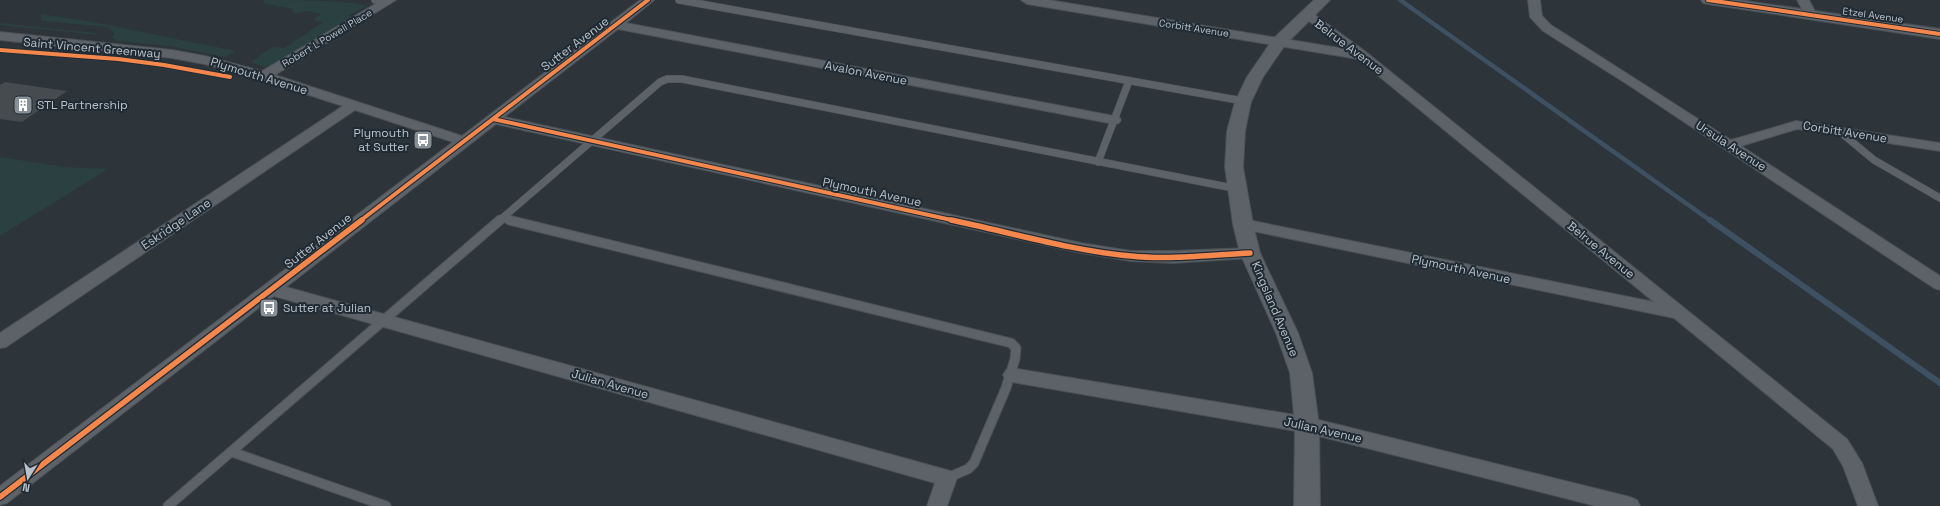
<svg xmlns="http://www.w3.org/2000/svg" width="1940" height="506" font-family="'Space Grotesk',sans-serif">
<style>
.green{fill:#2b4040}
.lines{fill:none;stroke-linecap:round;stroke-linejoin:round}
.stream-far1{stroke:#3d5162;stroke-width:4.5}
.stream{stroke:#3d5162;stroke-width:6}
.building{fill:#454b4f}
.service-far1-casing{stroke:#4a5054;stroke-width:8}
.service-casing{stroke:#4a5054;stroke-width:11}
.minor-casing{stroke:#4a5054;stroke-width:2}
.tertiary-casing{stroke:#4a5054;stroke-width:2}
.service-far1{stroke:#5d6268;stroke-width:7}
.service{stroke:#5d6268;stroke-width:9}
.minor{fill:#5d6268;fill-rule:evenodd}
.tertiary{fill:#5d6268;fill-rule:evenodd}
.cycleway-far1-casing{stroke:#202b34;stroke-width:6}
.cycleway-casing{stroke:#202b34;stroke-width:8}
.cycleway-far1{stroke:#f5874c;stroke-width:4}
.cycleway{stroke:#f5874c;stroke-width:5.5}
.labels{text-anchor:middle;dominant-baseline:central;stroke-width:4;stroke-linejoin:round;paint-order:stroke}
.far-street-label{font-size:10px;fill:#b8c1c9;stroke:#202b34}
.street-label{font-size:12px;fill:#b8c1c9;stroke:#202b34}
.poi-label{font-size:12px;fill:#b8c1c9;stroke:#202b34;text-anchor:start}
</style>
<rect width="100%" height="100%" fill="#2d343a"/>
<g class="green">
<path d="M 265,0 C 282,0 358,0 366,6 L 348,16 L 350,17 L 365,9 L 363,11 L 275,64 L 264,67 L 251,62 L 272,47 L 285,48 L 323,22 L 313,20 L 321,14 L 307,11 L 295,14 L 292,12 L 293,9 L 262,3 Z"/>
<polygon points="41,14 93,22 236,51 226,57 169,46 116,41 116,39 112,39 114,33 108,27 43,21 41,20"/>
<polygon points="0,23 95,33 99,35 0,25"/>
<polygon points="0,157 64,167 108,169 0,236"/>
</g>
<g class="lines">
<polyline class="stream-far1" points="1400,0 1711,221"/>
<polyline class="stream" points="1710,220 1940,383"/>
</g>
<polygon class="building" points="5,82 67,91 22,122 0,119 0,85"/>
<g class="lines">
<defs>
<g id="service-far1">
<polyline points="375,0 388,1"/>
<polyline points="679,0 1243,101"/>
<polyline points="1839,131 1874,160 1940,198"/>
<polyline points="1098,162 1129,81"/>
<polyline points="503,218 513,221"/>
<polyline points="499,221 660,82 667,79 682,79 1238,189"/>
</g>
<g id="service">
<polyline points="509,220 1011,343 1016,348 1015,359 1006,388 974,463 968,469 947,478"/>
<polyline points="232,452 386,506"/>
<polyline points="168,506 500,220"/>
</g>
<g id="minor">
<polygon points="382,0 396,0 275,75 462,136 640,0 654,0 626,23 1114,116 1119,117 1121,120 1119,123 1114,124 618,29 504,117 1081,243 1131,251 1173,251 1250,248 1256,249 1258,253 1256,257 1250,258 1173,263 1131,261 1081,253 496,124 286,287 947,470 954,472 957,478 947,506 927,506 935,483 274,296 7,503 0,505 0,486 453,142 355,110 6,347 0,348 0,333 343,106 259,79 204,64 172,58 0,40 0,32 172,50 205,56 262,71"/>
<polygon points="1021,0 1049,0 1345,49 1301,15 1307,11 1311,12 1366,52 1847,439 1862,463 1878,506 1858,506 1843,466 1833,449 1674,318 1238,228 1235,224 1238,220 1243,219 1654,302 1358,59 1027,4"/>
<polygon points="1528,0 1540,0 1542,16 1551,25 1731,140 1796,121 1940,143 1940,151 1797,129 1741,146 1940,276 1940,290 1934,288 1627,84 1543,31 1530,17"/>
<polygon points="1797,0 1809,0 1817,15 1815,18 1807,18"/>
<polygon points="1012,368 1307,417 1630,497 1637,500 1640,506 1596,506 1307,433 1012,382 1006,380 1003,375 1006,370"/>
</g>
<g id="tertiary">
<polygon points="1314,0 1330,0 1285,45 1263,77 1251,102 1245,131 1243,167 1253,224 1260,253 1298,333 1312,373 1319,425 1320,506 1294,506 1295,425 1290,373 1276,333 1240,253 1233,224 1225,167 1227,131 1235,102 1247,77 1273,39"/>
<polygon points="1701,0 1739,0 1940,29 1940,39 1708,4 1703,3"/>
</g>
</defs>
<use href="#service-far1" class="service-far1-casing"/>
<use href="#service" class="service-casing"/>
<use href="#minor" class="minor-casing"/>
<use href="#tertiary" class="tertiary-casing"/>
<use href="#service-far1" class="service-far1"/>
<use href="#service" class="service"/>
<use href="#minor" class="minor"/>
<use href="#tertiary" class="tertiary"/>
<defs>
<g id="cycleway-far1">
<polyline points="1708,0 1940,34"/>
<polyline points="0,50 118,59 164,65 230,77"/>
<polyline points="493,119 956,221"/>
<polyline points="360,221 648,0"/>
</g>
<g id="cycleway">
<path d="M 951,220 C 1009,232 1072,251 1131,256 C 1170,260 1211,255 1250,253"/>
<polyline points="0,497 362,220"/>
</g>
</defs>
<use href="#cycleway-far1" class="cycleway-far1-casing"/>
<use href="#cycleway" class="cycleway-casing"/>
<use href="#cycleway-far1" class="cycleway-far1"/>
<use href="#cycleway" class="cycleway"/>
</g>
<defs>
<symbol id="building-square" viewBox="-11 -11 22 22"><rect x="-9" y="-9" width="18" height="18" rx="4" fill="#879097" stroke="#202b34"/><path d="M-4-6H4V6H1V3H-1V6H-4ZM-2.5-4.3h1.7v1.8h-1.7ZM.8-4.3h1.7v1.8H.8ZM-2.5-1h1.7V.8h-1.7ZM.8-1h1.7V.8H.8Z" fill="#fff"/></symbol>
<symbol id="bus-square" viewBox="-11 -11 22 22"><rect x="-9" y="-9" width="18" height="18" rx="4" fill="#879097" stroke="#202b34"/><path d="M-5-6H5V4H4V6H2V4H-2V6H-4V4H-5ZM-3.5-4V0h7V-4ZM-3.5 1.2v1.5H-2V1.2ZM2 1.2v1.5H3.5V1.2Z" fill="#fff"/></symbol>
</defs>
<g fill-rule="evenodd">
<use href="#building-square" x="12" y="94" width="22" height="22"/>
<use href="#bus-square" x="412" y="129" width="22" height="22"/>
<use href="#bus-square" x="258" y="297" width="22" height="22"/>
</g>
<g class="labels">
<g class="far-street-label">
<text transform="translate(1873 15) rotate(8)">Etzel Avenue</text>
<text transform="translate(1194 28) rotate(9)">Corbitt Avenue</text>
<text transform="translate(327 38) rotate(-31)">Robert L Powell Place</text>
</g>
<g class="street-label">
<text transform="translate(575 44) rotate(-37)">Sutter Avenue</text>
<text transform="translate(1349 47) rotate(37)">Belrue Avenue</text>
<text transform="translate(92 48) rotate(5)">Saint Vincent Greenway</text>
<text transform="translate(866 73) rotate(11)">Avalon Avenue</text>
<text transform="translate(259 76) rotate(17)">Plymouth Avenue</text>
<text transform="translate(1845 132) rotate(9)">Corbitt Avenue</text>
<text transform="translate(1731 146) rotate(33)">Ursula Avenue</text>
<text transform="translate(872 192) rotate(12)">Plymouth Avenue</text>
<text transform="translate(176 224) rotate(-34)">Eskridge Lane</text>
<text transform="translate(318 241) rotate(-38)">Sutter Avenue</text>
<text transform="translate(1601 250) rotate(39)">Belrue Avenue</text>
<text transform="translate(1461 269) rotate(12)">Plymouth Avenue</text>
<text transform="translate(1275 309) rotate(67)">Kingsland Avenue</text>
<text transform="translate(610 384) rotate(16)">Julian Avenue</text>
<text transform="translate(1323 430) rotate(13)">Julian Avenue</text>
</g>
<g class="poi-label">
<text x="37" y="105">STL Partnership</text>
<text x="409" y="133" text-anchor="end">Plymouth<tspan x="409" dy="14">at Sutter</tspan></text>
<text x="283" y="308">Sutter at Julian</text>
</g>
</g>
<g transform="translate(28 478) rotate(191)" stroke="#202b34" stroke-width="3" paint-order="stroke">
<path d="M0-3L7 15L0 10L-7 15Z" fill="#b8c1c9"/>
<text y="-6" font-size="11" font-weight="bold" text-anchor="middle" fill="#b8c1c9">N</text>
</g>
</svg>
